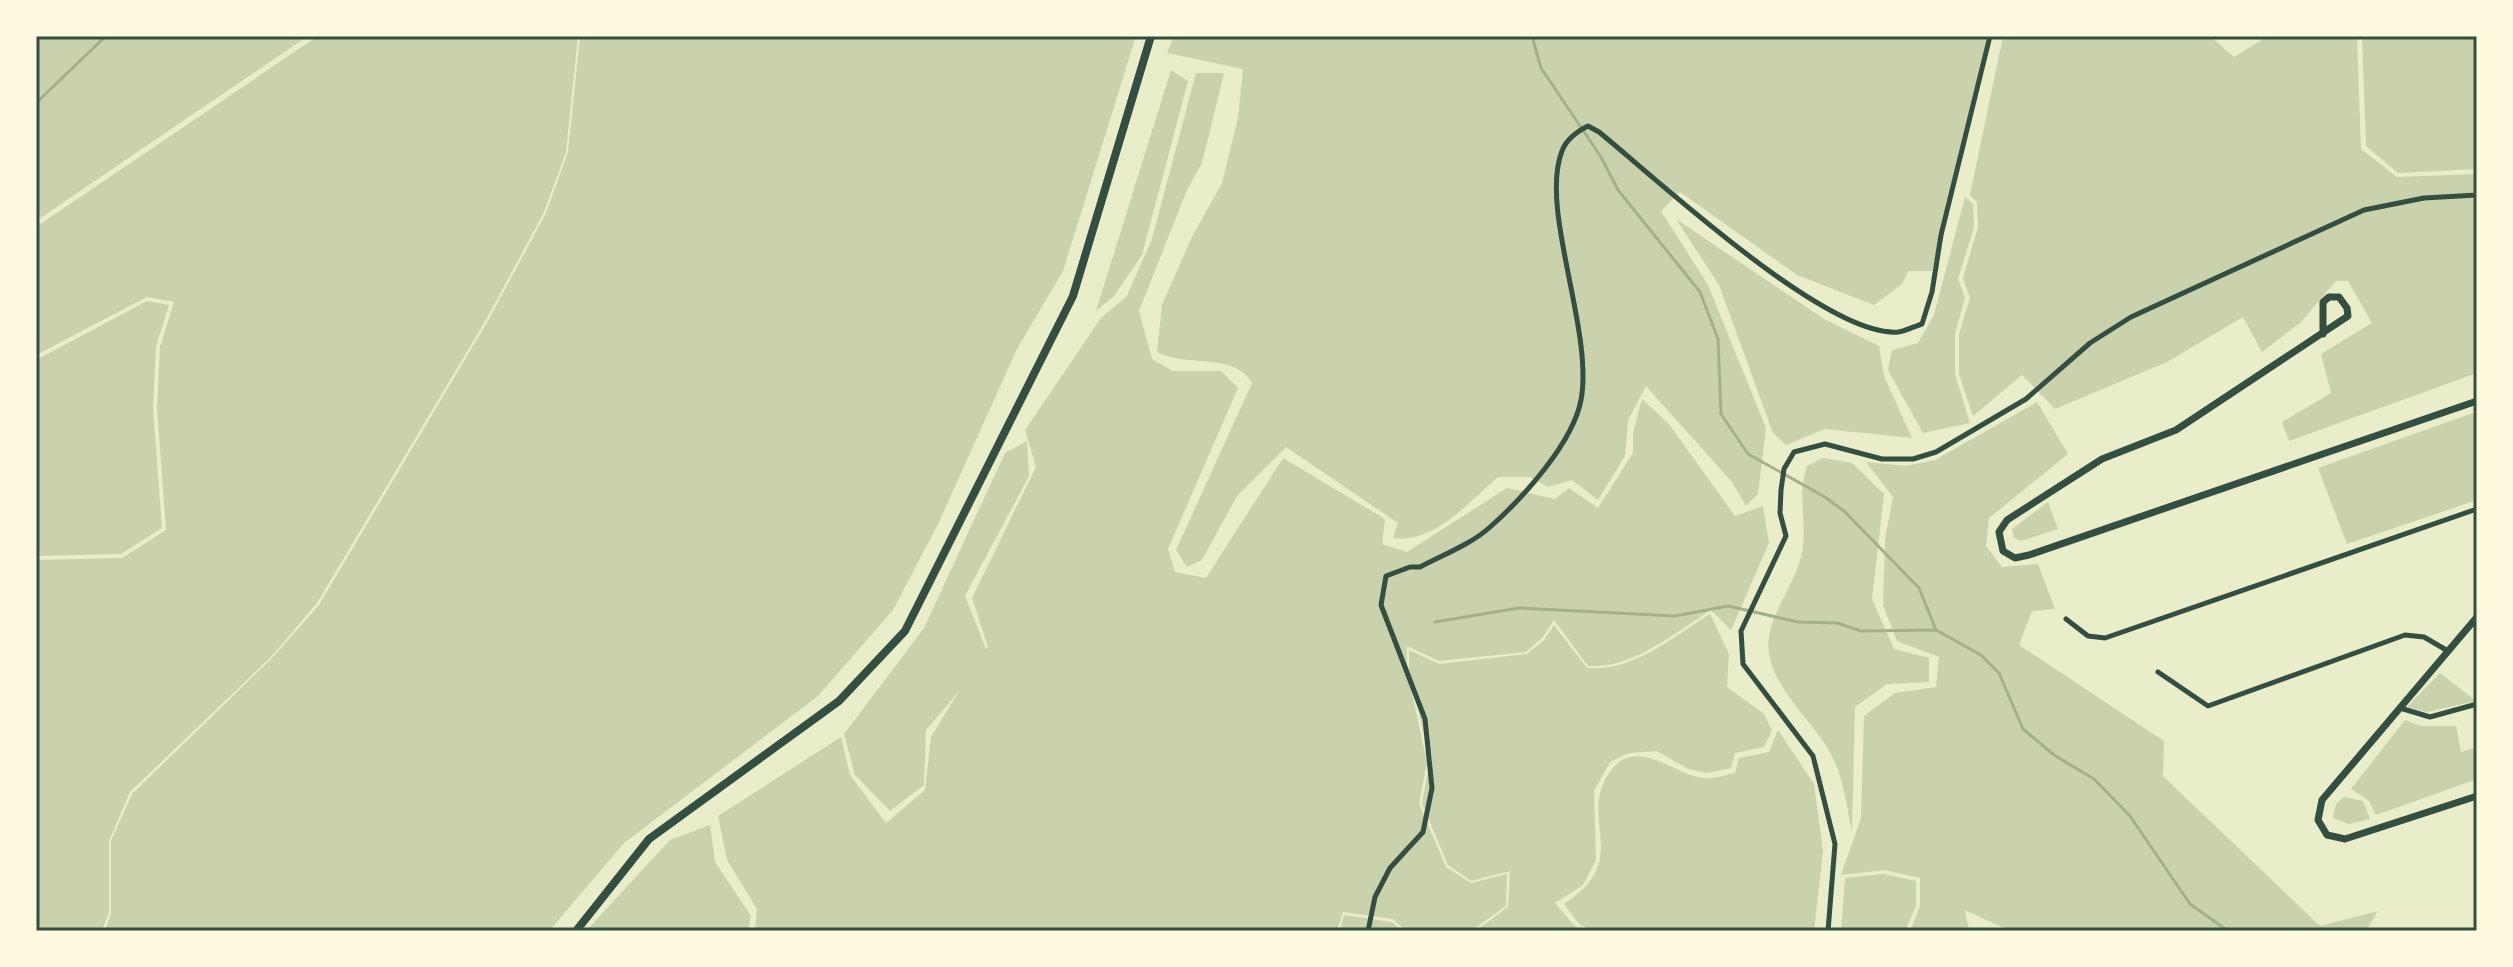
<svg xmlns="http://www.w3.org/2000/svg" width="2513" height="967" font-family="Raleway,sans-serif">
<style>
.green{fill:#cad2ad}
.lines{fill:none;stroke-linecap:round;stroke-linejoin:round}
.stream{stroke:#a3b18a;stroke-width:3}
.minor{stroke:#344e41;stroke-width:5}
.tertiary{stroke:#344e41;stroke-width:7}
.secondary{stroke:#344e41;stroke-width:8}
.neatline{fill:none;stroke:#344e41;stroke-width:3}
</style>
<rect width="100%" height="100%" fill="#e9edc9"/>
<g class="green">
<polygon points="36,36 308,36 36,221"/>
<polygon points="318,36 578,36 566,152 544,212 487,318 317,603 271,657 130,792 109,841 109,912 102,931 36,931 36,560 122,558 166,530 157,408 160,347 174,302 147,297 36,355 36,227"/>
<polygon points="580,36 1136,36 1063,271 1017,349 939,522 893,610 818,696 624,843 549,931 105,931 111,913 111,841 132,794 272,658 319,605 489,319 546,213 568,152"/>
<path d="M 1174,36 L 1987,36 L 1966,144 L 1932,271 L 1908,271 L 1902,284 L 1874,305 L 1797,275 L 1680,192 L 1661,211 L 1708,285 L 1766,428 L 1758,494 L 1746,506 L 1732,482 L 1646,386 L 1628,420 L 1625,456 L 1598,500 L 1572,480 L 1548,487 L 1530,477 L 1498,477 C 1469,502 1434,544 1393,538 L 1398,523 L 1286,447 L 1237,496 L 1202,560 L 1187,567 L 1176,550 L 1252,383 C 1234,352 1189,368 1157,352 L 1162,305 L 1192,237 L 1222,183 L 1238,118 L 1243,69 L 1167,53 Z"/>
<polygon points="2003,36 2210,36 2234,57 2268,36 2357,36 2361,149 2397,177 2477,174 2477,373 2289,441 2282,422 2331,393 2321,354 2372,323 2348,281 2336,281 2301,322 2262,352 2243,317 2167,362 2055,409 2022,375 1973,416 1959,374 1959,334 1970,298 1963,278 1978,227 1977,202 1970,195"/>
<polygon points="2362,36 2477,36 2477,169 2398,173 2366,146"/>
<polygon points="1171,70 1188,81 1142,255 1114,296 1096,311"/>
<path d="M 1196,73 L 1224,73 L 1202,163 L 1187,190 L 1139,311 L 1152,359 L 1173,371 L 1221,371 L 1238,388 L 1168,549 L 1175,572 L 1206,578 L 1283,458 L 1385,519 L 1382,544 L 1407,552 L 1507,488 L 1555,499 L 1569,488 L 1598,508 L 1633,453 L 1633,433 L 1642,399 L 1669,424 L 1735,516 L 1763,506 L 1769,543 L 1731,630 L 1711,610 C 1674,633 1633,669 1588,666 L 1554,620 L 1542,638 L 1526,652 L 1439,661 L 1407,646 L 1407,671 L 1427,762 L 1419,804 L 1446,867 L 1471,883 L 1507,874 L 1506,906 L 1471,931 L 1406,931 L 1393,919 L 1343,912 L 1337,931 L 755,931 L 757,909 L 727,860 L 718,816 L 841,737 L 850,775 L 886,823 L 925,790 L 931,737 L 959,691 L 926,730 L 924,785 L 890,811 L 855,775 L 844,734 L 924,628 L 1005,453 L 1027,441 L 1029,476 L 965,596 L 986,649 L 988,647 L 972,598 L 1036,467 L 1025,430 L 1101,318 L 1127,296 L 1152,239 Z"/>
<polygon points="1965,197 1973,204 1974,227 1958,279 1965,298 1955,334 1955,374 1970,423 1923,433 1888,370 1892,350 1918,343 1934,315"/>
<polygon points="1676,219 1824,319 1879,346 1884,376 1912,438 1825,429 1786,445 1773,433 1719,285"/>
<polygon points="147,301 169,305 156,346 153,408 162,528 121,554 36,556 36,360"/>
<polygon points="2037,402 2068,454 1989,518 1986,546 2002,567 2038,564 2055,609 2032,611 2019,645 2164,741 2163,776 2320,926 2378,911 2366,931 2010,931 1965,910 1969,931 1910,931 1920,906 1920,878 1884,870 1841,875 1861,818 1864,716 1895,693 1936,687 1939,657 1897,641 1883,605 1885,539 1893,497 1866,462 1905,466 1935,460"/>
<polygon points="2473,413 2477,422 2477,500 2347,544 2318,468"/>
<path d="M 1823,458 L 1852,463 L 1884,494 L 1872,599 L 1894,649 L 1929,658 L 1929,682 L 1887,684 L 1855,707 L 1852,832 C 1847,809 1844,782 1834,760 C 1817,722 1762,683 1769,637 C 1773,610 1794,584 1801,557 C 1809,526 1796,496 1807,466 Z"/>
<polygon points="2048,502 2058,529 2021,541 2014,538 2012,529"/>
<path d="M 1710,614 L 1729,654 L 1727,687 L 1764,714 L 1772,730 L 1764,747 L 1735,753 L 1731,768 L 1707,773 L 1688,769 L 1657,751 L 1629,753 L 1610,762 L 1594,791 L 1596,860 L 1583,885 L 1555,903 L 1579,931 L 1475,931 L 1508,907 L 1510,871 L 1471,881 L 1448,865 L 1422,803 L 1430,761 L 1409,671 L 1409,650 L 1439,664 L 1527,654 L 1544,640 L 1554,625 L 1587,668 C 1633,672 1673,637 1710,614 Z"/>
<polygon points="2440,673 2476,701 2427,712 2407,707"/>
<polygon points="2405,720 2421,726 2456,726 2461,752 2477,747 2477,779 2376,815 2369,801 2351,789"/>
<path d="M 1778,730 L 1814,784 L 1823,851 L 1814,931 L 1591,931 L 1579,924 L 1564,904 C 1636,858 1573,816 1613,768 C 1639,737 1677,777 1705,778 C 1714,779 1726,775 1735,773 L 1739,758 L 1769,752 Z"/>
<polygon points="2344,797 2363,801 2370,819 2349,824 2333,818 2336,804"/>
<polygon points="710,825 715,862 751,916 748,931 586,931 670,840"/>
<polygon points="1884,874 1916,881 1916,906 1905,931 1841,931 1845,878"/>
<polygon points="1344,915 1392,922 1402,931 1340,931"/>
</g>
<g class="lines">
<g class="stream">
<polyline points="1532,36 1541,68 1601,157 1618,190 1700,292 1718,339 1721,414 1748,454 1825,497 1845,512 1919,588 1936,630 1981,655 1999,673 2023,729 2054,755 2094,779 2130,816 2190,904 2228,931"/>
<polyline points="36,103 106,36"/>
<polyline points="1435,622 1519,608 1675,616 1728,606 1798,622 1837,623 1861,631 1936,630"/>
</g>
<g class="minor">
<polyline points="2066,619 2088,636 2105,638 2477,509"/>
<polyline points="2158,672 2208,706 2405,635 2424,637 2448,651"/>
<polyline points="2400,708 2430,717 2477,704"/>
<path d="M 1368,931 L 1375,897 L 1390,868 L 1423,832 L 1432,788 L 1425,719 L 1381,605 L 1386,576 L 1410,567 L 1420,567 C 1443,555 1471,544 1489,528 C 1522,499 1573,443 1581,400 C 1594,331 1539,209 1562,151 C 1566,140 1578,131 1588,126 L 1599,132 C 1657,179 1827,338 1898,332 C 1906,331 1915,326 1922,324 L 1932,292 L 1941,235 L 1990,36"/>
<polyline points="1828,931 1835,844 1813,756 1743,664 1741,631 1786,536 1780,513 1781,490 1784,469 1794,452 1825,444 1882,459 1913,459 1936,452 2026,399 2090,343 2131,317 2364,210 2424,198 2477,195"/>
</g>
<g class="tertiary">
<polyline points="2323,334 2323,302 2329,297 2339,297 2347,308 2348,316 2176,430 2102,459 2007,520 1999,532 2003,551 2015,558 2029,555 2477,401"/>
<polyline points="2477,617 2322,800 2318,820 2327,835 2345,839 2477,796"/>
</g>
<polyline class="secondary" points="576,931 649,839 839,701 905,631 1073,296 1151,36"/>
</g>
<rect width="2513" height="967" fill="none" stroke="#fefae0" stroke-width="76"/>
<rect x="38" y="38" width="2437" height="891" class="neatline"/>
</svg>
